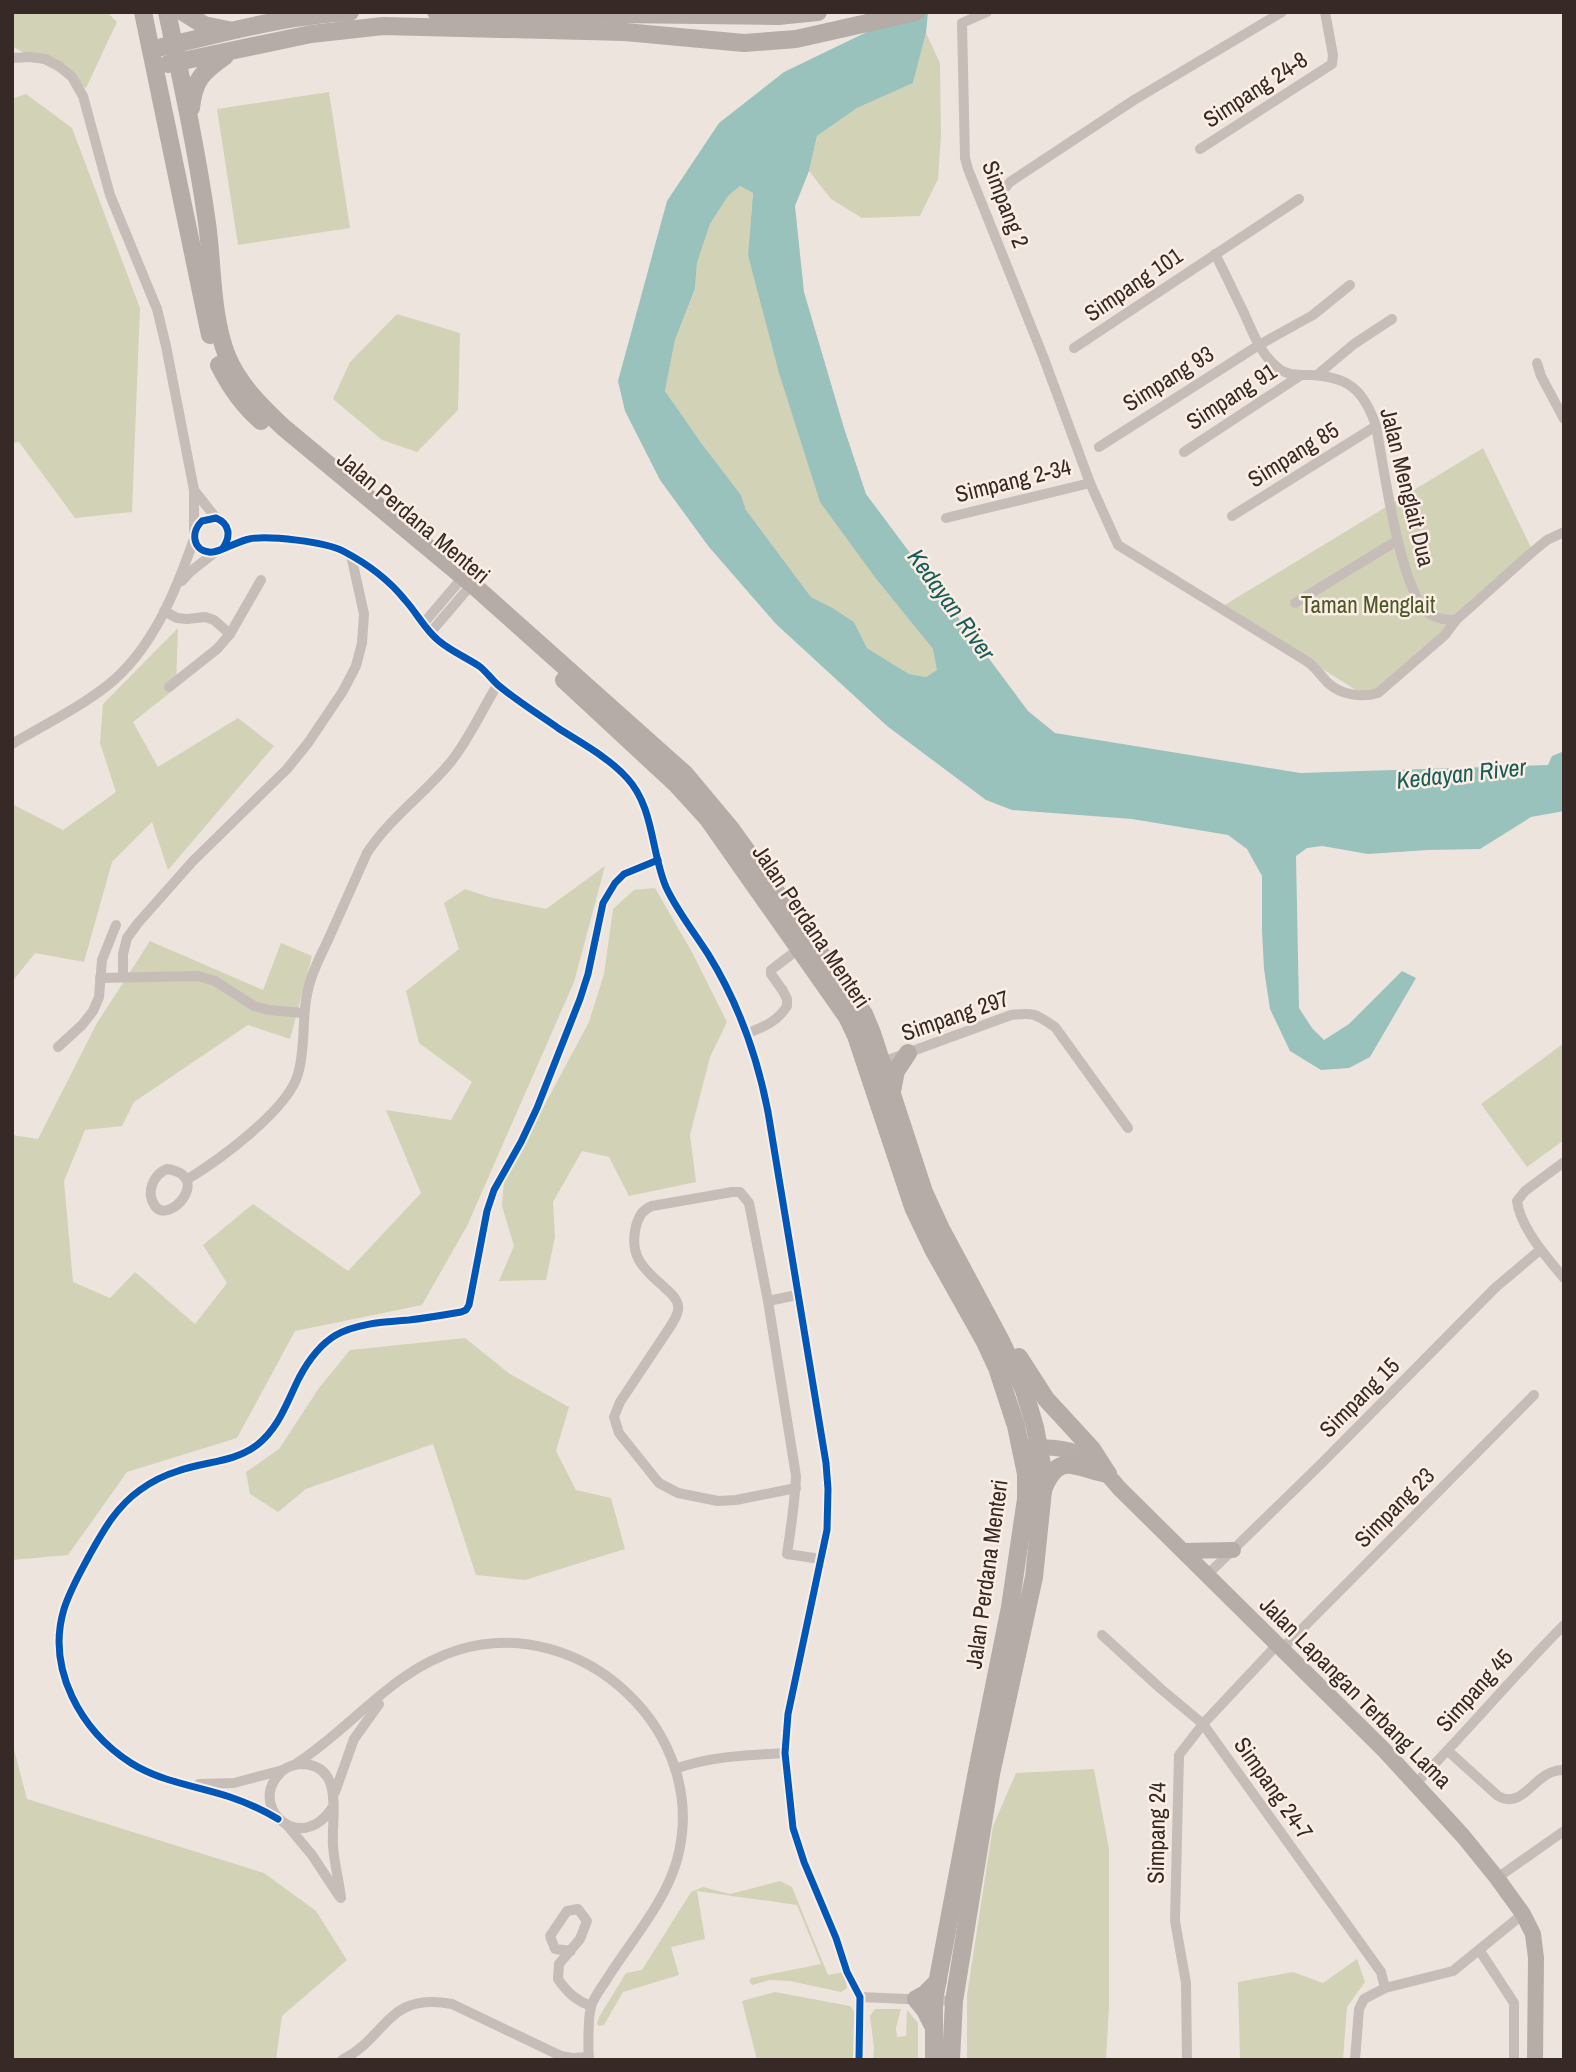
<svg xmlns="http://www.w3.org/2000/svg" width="1576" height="2072" font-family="'Archivo Narrow',sans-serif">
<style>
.green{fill:#d2d2b7}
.water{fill:#99c2bc;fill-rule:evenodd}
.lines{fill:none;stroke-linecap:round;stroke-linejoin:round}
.street{stroke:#c6bdb8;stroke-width:10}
.secondary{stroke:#b7ada8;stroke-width:16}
.primary{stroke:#b5aba7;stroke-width:18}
.cycleway-casing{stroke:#fbeee5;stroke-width:11}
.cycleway{stroke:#0057b8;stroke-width:7}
.labels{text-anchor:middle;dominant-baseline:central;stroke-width:5;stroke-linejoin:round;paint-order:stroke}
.street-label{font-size:23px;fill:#372926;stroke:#fbeee5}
.park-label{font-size:23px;fill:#4c5827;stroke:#fbeee5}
.water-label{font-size:24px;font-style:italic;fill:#185c58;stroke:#fbeee5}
</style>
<rect width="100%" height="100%" fill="#eee4de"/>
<g class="green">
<polygon points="12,12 107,12 117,22 86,88 12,46"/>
<polygon points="926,33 940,63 941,135 938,179 920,216 862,218 831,199 809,171 817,136 857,108 913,83"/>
<polygon points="329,92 350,228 238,245 217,109"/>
<polygon points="26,94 72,128 140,308 132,512 75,518 19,442 12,443 12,99"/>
<polygon points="740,186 753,193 748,255 877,580 933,649 938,670 926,677 909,674 867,648 854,622 833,608 811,597 746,510 741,495 702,444 665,391 675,340 695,290 697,263 710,224 728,196"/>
<polygon points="397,314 460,333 458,410 417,452 382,440 333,399 350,362"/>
<polygon points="1483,448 1535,556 1370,699 1223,606"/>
<polygon points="178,628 176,688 133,722 158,767 238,718 274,746 168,870 152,822 112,862 84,962 35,953 12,982 12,804 63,830 116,792 100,743 103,704"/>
<polygon points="605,866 574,982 467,1226 422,1305 295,1331 237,1438 127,1472 68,1555 12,1560 12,1135 38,1139 97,1023 150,941 263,990 281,943 312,956 290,1039 248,1025 134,1102 122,1126 85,1130 64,1181 73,1282 110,1298 135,1272 195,1324 227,1283 203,1245 253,1204 348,1271 421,1193 386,1110 451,1120 472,1082 419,1043 406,991 459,949 444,903 465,889 489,897 546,909"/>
<polygon points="655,888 693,954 727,1022 710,1057 690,1135 696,1182 629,1196 609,1157 582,1151 553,1202 555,1237 546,1280 499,1281 514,1246 502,1206 504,1181 589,1022 604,974 613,909 634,890"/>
<polygon points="1564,1043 1564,1140 1527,1167 1481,1104"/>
<polygon points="465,1338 510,1374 569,1407 556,1451 576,1490 611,1498 625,1549 525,1580 476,1575 433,1444 306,1489 278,1512 250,1494 246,1472 279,1449 319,1388 350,1350"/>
<polygon points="12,1742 27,1799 264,1873 316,1911 347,1960 282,2016 276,2060 12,2060"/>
<polygon points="1094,1769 1109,1849 1109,2006 1106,2060 967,2060 967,1995 993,1826 1016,1773"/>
<polygon points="780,1881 792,1887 828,1975 844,1972 847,1988 841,1992 790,1981 770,1980 752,1985 749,1981 751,1978 821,1964 797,1905 697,1891 705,1939 671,1947 679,1975 623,1992 604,2025 599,2026 597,2024 599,2017 626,1973 642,1970 691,1892 703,1887 730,1894"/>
<polygon points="1357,1959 1365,1982 1347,2007 1343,2060 1240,2060 1238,1982 1293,1972 1323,1983"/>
<polygon points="775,1992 850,2006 854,2011 853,2060 757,2060 742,2001"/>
<polygon points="875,2009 901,2009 896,2028 897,2037 906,2036 907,2010 918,2023 918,2060 873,2060 874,2048 870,2016"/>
</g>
<path class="water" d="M 865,12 L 928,12 L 926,33 L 913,83 L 857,108 L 817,136 L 809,171 L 795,206 L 804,292 L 844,428 L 866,494 L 1028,711 L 1055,733 L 1300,773 L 1548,765 L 1552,756 L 1564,751 L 1564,811 L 1531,817 L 1480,849 L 1428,850 L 1368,854 L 1322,846 L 1307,848 L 1296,856 L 1299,1008 L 1312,1028 L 1324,1040 L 1349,1024 L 1402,971 L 1416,978 L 1370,1057 L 1349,1068 L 1321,1070 L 1290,1051 L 1270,1009 L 1264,969 L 1262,931 L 1262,876 L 1247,849 L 1228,835 L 1132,819 L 1012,810 L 986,800 L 887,726 L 776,624 L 709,547 L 660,480 L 625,411 L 618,381 L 667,201 L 719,123 L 784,72 L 869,31 ZM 740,186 L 753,193 L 748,255 L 779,373 L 820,502 L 877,580 L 933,649 L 937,670 L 926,677 L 909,674 L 867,648 L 854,622 L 833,608 L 811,597 L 746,510 L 741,495 L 702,444 L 665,391 L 675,340 L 695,289 L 697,263 L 710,224 L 728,196 Z"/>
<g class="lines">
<g class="street">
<path d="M 987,12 L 962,23 L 965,158 L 968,169 L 1043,356 L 1090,483 L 1118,545 L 1308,662 C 1316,668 1321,676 1328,683 C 1341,695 1362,698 1378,693 L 1445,635 L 1456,620 L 1530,554 L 1547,540 L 1564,532"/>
<polyline points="12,58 30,57 45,59 59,66 72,77 83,96 110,195 157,309 166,346 194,490 194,531"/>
<polyline points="1200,149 1332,64 1333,55 1325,12"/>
<polyline points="1006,187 1010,182 1134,100 1282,12"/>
<path d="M 1215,254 C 1225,273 1234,293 1244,313 C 1252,331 1261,355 1278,368 C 1286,375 1299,375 1309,375 C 1348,376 1364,390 1376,426 C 1384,468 1399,583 1426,611 C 1435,619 1445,620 1456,620"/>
<polyline points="1074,348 1299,199"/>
<polyline points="1537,363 1541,376 1564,419"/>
<polyline points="1317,375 1354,344 1392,319"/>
<polyline points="1099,447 1259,345 1313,315 1350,285"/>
<polyline points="1184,452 1301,375"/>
<polyline points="194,490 216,518"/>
<polyline points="1232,516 1376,426"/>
<polyline points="946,518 1090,483"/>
<path d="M 223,548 C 231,536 230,524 216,518 L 202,521 C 191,531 192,550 209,552 C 217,554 238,541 249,539 C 268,535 326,542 343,551 C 366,563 389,580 405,600 C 417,613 425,630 439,641 C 451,651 465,657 479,666 C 486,671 491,679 498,685 C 516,700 538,714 558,728 C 581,743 608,757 627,778 C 654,807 651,852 666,887 C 677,911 694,932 708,954 C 739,1004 757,1055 768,1112 L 826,1463 L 828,1489 L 827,1530 L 788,1714 L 785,1753 L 793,1828 L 804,1862 L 836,1938 L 847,1972 L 860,1997 L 859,2060"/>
<polyline points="182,581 190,572 214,553"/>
<polyline points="1295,603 1398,540"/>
<polyline points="164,611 177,618 187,619 205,617 214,620 230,634"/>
<polyline points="423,624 463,577"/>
<polyline points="430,633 472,584"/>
<polyline points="169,687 217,649 230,634 261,580"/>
<path d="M 12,744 C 44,725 79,708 108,685 C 152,650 176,591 194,539"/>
<polyline points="123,976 123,954 127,938 138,923 193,861 287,769 308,743 343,691 356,666 362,643 364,614 351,555"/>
<polyline points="100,978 198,976 215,981 254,1006 269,1010 303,1013"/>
<path d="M 748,1033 C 764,1027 778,1021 787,1006 L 787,999 L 783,991 L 771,974 L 771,970 L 800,948"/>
<polyline points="58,1047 82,1025 93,1011 99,997 102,960 116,925"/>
<path d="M 877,1064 L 1011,1015 C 1034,1012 1036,1014 1055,1027 L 1128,1128"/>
<path d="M 1564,1162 L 1525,1191 L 1517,1201 C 1520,1227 1547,1258 1564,1278"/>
<path d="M 167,1169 C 214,1176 168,1226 155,1206 C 145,1192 154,1174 167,1169 Z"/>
<path d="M 188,1179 C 219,1160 288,1110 298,1074 C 307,1043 300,1011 311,979 C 315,966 322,953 328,940 C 341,911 354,882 367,853 C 390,818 423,795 449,764 C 469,740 481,711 498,684"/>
<polyline points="768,1301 797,1295"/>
<path d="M 796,1488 L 736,1500 L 718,1501 L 678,1493 L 659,1483 L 619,1433 L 614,1417 L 620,1402 L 670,1327 C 674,1320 681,1311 677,1302 C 675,1296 668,1291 663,1286 C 642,1268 629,1255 636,1226 C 639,1216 642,1210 652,1206 L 732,1192 L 740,1192 L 749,1203 L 768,1301 L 796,1476 C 795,1502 791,1528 787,1554 L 821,1559"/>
<polyline points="1207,1575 1323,1462 1495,1288 1540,1250"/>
<polyline points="1102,1635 1161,1689 1203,1724 1381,1972 1385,1988"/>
<polyline points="1282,1649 1534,1395"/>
<path d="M 1448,1751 L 1498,1796 C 1525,1811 1534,1769 1564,1770"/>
<path d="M 294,1765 C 350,1730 392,1670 458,1650 C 582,1612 712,1733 677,1860 C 665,1903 630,1942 607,1979 C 602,1987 593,1998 591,2007 C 588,2018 588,2048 589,2060"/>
<path d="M 675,1769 C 711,1756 748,1755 785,1753"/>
<path d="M 1416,1783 C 1467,1732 1513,1676 1564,1625"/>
<polyline points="199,1784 234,1783 283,1770"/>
<polyline points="335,1792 354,1739 379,1704"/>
<path d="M 332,1808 C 302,1854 252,1811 276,1778 C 282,1769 292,1764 303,1764 C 345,1766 331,1818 333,1845 C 334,1863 339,1881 341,1898"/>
<path d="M 278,1819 C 263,1810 248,1803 230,1797 C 197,1786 161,1782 131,1763 C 81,1731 46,1669 64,1609 C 70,1590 80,1573 89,1556 C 103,1531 116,1507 140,1490 C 151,1482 165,1475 178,1471 C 205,1461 233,1463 257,1445 C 279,1428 287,1402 299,1378 C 308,1361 319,1345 336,1335 C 358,1323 385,1322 409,1320 C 426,1318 444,1315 461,1312 L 466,1310 L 469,1305 L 487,1211 L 494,1190 L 521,1142 L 537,1108 L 580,999 L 588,974 L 603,903 L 615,883 L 624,874 L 658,860"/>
<polyline points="287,1825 312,1855 339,1896"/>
<polyline points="1497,1878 1564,1831"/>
<path d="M 571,1951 L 555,1949 L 550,1936 L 567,1911 L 578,1909 L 587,1921 L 580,1939 L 559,1964 L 558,1979 C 567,1992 575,2000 591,2006"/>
<polyline points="1480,1951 1514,2003 1514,2060"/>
<polyline points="860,1997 954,2001"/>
<path d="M 342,2060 C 389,2036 386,1992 452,2004 L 561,2056 L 572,2058 L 588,2057"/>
<polyline points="1187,2060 1186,1983 1175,1921 1179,1755 1203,1724 1278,1644"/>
<polyline points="1355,2060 1359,2009 1364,1999 1385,1988 1453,1971 1523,1914"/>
</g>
<g class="secondary">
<path d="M 1021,1449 C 1067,1443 1090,1452 1119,1488 L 1384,1750 L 1463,1836 L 1497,1878 L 1523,1914 L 1533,1934 L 1536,1958 L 1535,2060"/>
<polyline points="1183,1551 1233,1550"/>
</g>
<g class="primary">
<polyline points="143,12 210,335"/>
<path d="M 167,12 C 182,82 197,152 207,223 C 213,266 211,315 227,356 C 239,385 261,406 283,427 L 472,584 L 685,774 L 731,829 L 864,1014 L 872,1033 L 924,1192 L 941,1229 L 1001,1341 L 1024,1390 L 1035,1427 L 1042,1465 L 1043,1491 L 1034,1577 L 991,1774 L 954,2001 L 951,2060"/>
<polyline points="183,12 204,25 228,30"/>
<polyline points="436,12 778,16 818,12"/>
<path d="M 162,47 C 224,33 287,15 350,12"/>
<polyline points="168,64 311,34 383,26 625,32 744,43 796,39 916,12"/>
<path d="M 191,108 C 194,80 202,72 225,56"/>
<path d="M 219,365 C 230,387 242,405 261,421"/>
<polyline points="564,680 676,784 708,819 847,1017 856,1036 913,1207 934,1251 984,1340 997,1368 1016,1426 1026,1474 1026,1499 1010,1607 977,1771 934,2000 934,2060"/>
<polyline points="892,1091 896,1071 908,1053"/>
<polyline points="1019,1357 1046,1399 1092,1449 1108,1474"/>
<path d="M 1043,1490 C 1059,1449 1076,1469 1108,1474"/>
<polyline points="932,2024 925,2010 916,1999 925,1994 938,1981"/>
</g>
<defs>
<g id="cycleway">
<path d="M 223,548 C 231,536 230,524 216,518 L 202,521 C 191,531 192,550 209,552 C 217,554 238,541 249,539 C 268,535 326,542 343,551 C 366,563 389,580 405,600 C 417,613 425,630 439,641 C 451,651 465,657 479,666 C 486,671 491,679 498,685 C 516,700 538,714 558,728 C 581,743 608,757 627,778 C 654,807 651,852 666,887 C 677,911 694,932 708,954 C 739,1004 757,1055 768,1112 L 826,1463 L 828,1489 L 827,1530 L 788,1714 L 785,1753 L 793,1828 L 804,1862 L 836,1938 L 847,1972 L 860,1997 L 859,2060"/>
<path d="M 278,1819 C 263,1810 248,1803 230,1797 C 197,1786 161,1782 131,1763 C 81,1731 46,1669 64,1609 C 70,1590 80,1573 89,1556 C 103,1531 116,1507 140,1490 C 151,1482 165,1475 178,1471 C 205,1461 233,1463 257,1445 C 279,1428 287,1402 299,1378 C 308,1361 319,1345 336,1335 C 358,1323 385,1322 409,1320 C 426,1318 444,1315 461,1312 L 466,1310 L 469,1305 L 487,1211 L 494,1190 L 521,1142 L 537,1108 L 580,999 L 588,974 L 603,903 L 615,883 L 624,874 L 658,860"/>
</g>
</defs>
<use href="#cycleway" class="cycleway-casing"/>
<use href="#cycleway" class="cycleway"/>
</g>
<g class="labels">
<g class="street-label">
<text transform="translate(1255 89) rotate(-33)">Simpang 24-8</text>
<text transform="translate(1006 204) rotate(69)">Simpang 2</text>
<text transform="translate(1133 284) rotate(-34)">Simpang 101</text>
<text transform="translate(1168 378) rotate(-32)">Simpang 93</text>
<text transform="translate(1231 396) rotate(-33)">Simpang 91</text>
<text transform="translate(1293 454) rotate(-32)">Simpang 85</text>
<text transform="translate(1013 480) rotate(-14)">Simpang 2-34</text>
<text transform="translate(1408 487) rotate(76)">Jalan Menglait Dua</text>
<text transform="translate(414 517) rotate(40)">Jalan Perdana Menteri</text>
<text transform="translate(812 926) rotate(56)">Jalan Perdana Menteri</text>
<text transform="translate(955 1015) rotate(-19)">Simpang 297</text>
<text transform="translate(1359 1397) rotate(-45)">Simpang 15</text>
<text transform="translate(1394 1507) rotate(-45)">Simpang 23</text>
<text transform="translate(986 1574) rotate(-82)">Jalan Perdana Menteri</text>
<text transform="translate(1474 1690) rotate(-48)">Simpang 45</text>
<text transform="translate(1356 1692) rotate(45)">Jalan Lapangan Terbang Lama</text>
<text transform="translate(1274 1788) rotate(55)">Simpang 24-7</text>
<text transform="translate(1156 1833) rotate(-89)">Simpang 24</text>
</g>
<g class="park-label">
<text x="1368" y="604">Taman Menglait</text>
</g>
<g class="water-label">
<text transform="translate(952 604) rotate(54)">Kedayan River</text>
<text transform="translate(1461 773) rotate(-6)">Kedayan River</text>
</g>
</g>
<rect width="1576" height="2072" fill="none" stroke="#372926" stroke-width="28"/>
</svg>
